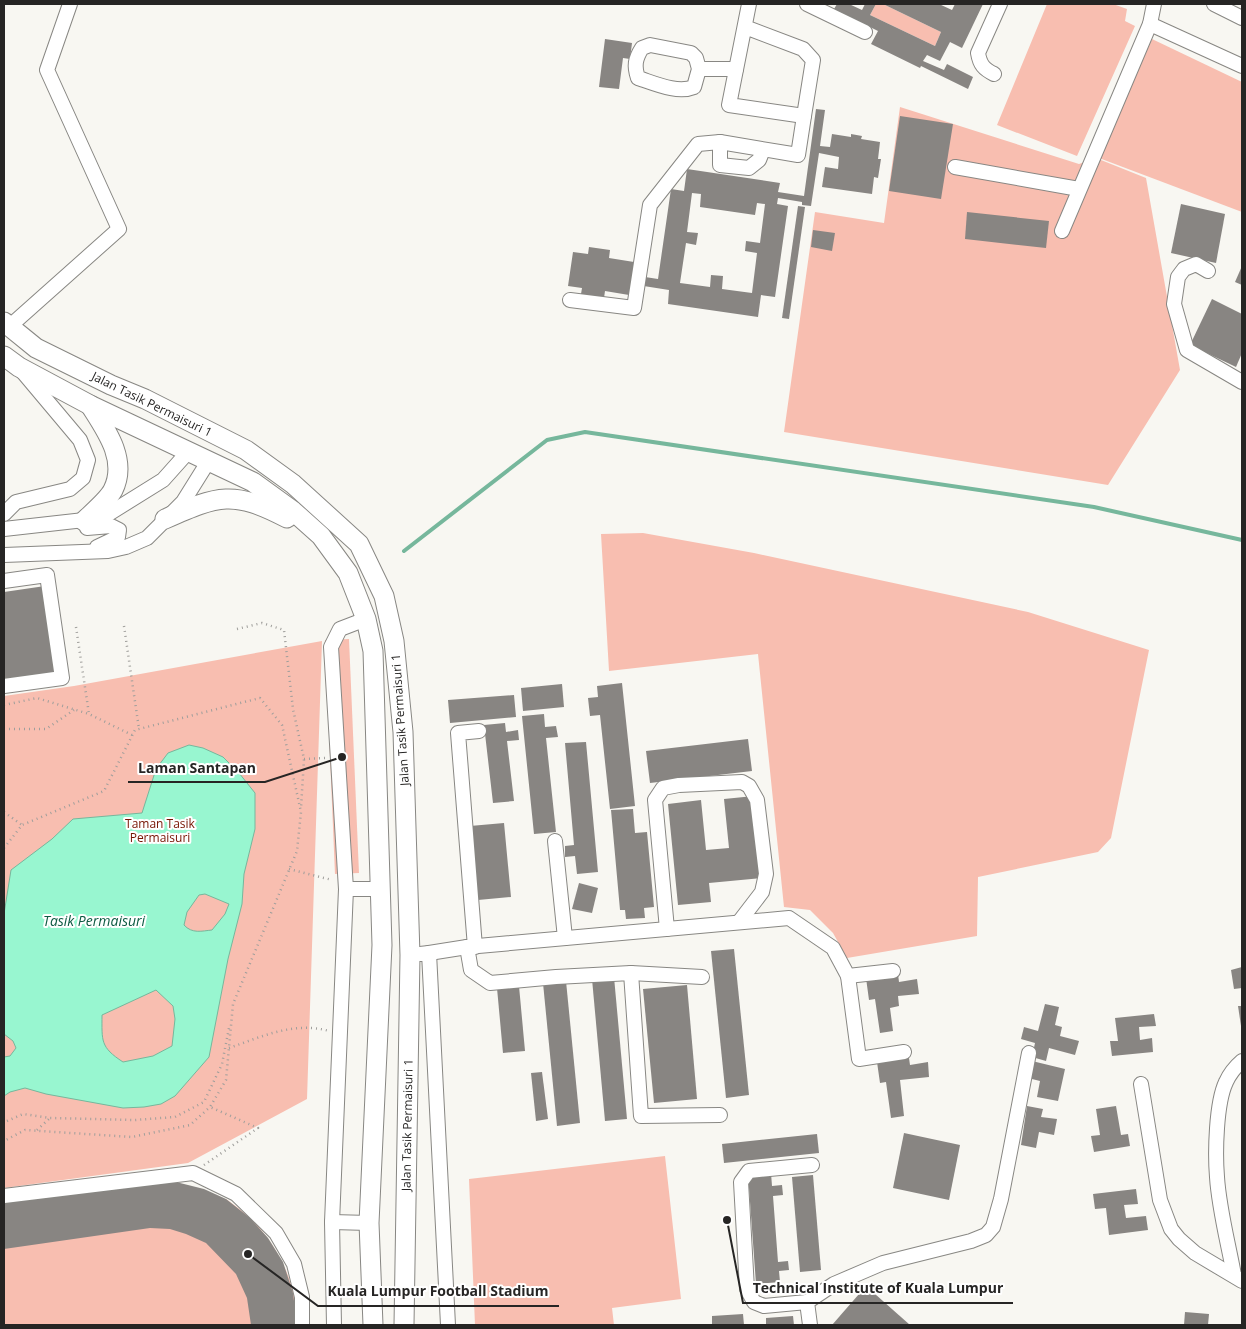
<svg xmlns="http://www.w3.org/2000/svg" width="1246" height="1329" font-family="'Open Sans',sans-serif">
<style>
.green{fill:#f8beb0}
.water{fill:#98f6d0;stroke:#76b79c;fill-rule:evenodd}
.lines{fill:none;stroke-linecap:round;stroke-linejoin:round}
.stream{stroke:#76b79c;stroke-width:4}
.building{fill:#888582;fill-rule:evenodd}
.minor-casing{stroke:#888783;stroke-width:16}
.major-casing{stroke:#888783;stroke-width:21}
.path{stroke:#9f9e9b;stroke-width:2.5;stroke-dasharray:1 4;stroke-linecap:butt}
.minor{stroke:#fff;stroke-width:14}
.major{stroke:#fff;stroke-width:19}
.labels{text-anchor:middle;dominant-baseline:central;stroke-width:4;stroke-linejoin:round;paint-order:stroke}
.street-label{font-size:12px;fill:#262524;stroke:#fff}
.park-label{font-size:12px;fill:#751300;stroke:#fff}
.water-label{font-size:14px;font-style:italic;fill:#0c5a42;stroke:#fff}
.leader{fill:none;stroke:#262524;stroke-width:2}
.callout-dot{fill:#262524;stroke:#fff;stroke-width:2}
.callout-label{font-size:14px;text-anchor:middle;font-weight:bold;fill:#262524;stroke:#fff;stroke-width:4;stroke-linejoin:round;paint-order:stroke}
</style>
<rect width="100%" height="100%" fill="#f8f7f2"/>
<g class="green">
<polygon points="876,4 883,4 941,32 935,46 870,15"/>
<polygon points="1047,4 1113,4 1127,9 1125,21 1135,26 1077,156 997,125"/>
<polygon points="1152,39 1242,82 1242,212 1099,158"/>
<polygon points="900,107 1079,164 1096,158 1146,178 1180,370 1108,485 784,432 815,212 884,223"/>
<polygon points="643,533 754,553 1028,612 1149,650 1111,838 1098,852 978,877 977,936 847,958 833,933 810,910 784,907 758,654 609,671 601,534"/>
<polygon points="349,639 359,873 335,874 325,640"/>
<polygon points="322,641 307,1099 188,1163 4,1188 4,696 74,686"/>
<polygon points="665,1156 681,1299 612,1308 614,1325 475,1325 469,1179"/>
<path d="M 226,1199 C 234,1205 243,1211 250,1218 C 277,1244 299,1287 297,1325 L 4,1325 L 4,1201 Z"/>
</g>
<path class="water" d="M 189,745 L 203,748 L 223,757 L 239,773 L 255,793 L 255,829 L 244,874 L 242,904 L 228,959 L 209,1057 L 175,1096 L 161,1104 L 144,1107 L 123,1108 L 46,1094 L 25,1088 L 10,1092 L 4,1096 L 4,1057 L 10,1056 L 16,1048 L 13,1041 L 4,1034 L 4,914 L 11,870 L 52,839 L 73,819 L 142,813 L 156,769 L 168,753 ZM 205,894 L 229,904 L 225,914 L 212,930 C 202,931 192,934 184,925 L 187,912 L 199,895 ZM 156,990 L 173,1006 L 175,1019 L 172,1046 L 153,1056 L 123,1062 C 100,1047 102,1041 102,1015 Z"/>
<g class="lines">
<polyline class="stream" points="404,551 547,440 585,432 1094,507 1242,540"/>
</g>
<g class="building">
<polygon points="837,4 849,4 862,10 865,4 876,4 870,15 935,46 941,32 883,4 939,4 952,10 955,4 983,4 962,48 950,42 940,61 927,55 923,61 944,70 947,64 973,77 968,89 921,66 920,68 871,44 878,31 834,9"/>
<polygon points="605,39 632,43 630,59 623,58 619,89 599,87"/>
<path d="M 816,109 L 825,110 L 820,146 L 830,147 L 832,134 L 851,137 L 851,134 L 862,136 L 861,139 L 880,142 L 878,159 L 881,159 L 878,178 L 874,177 L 872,194 L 822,187 L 825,167 L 838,169 L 839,157 L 819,153 L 811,206 L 802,205 L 802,202 L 778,198 L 777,204 L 788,206 L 775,297 L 761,295 L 758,317 L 668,304 L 669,290 L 631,284 L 629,295 L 605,291 L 604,298 L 581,294 L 582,288 L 568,286 L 573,252 L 588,254 L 589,247 L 610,250 L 609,258 L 634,262 L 632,275 L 658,279 L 671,189 L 684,191 L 687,169 L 780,183 L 778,192 L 804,196 ZM 692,193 L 701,194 L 700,207 L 755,215 L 757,203 L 765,204 L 760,243 L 746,241 L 745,251 L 757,253 L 752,293 L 722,289 L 723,276 L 711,275 L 710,287 L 680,283 L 686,243 L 696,245 L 698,233 L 687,232 Z"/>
<polygon points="900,116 953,124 941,199 889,191"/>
<polygon points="1181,204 1225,214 1216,263 1171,253"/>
<polygon points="798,206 805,207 789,319 782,318"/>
<polygon points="967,212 1049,221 1046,248 965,239"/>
<polygon points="813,230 835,233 832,251 811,247"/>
<polygon points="1242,266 1242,285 1235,282"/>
<polygon points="1212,299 1242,314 1242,353 1236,367 1190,345"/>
<polygon points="45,586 58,674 4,682 4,592"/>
<polygon points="622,683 635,806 610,809 600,715 590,716 588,698 598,697 597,686"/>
<polygon points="562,684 564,707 523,711 521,688"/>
<polygon points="514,695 516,717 450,723 448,700"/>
<polygon points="544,714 545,727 556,726 558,737 546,738 556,832 534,834 522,716"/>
<polygon points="505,723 506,732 518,730 519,740 507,741 514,801 493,803 484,725"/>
<polygon points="748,739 752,771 650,783 646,751"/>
<polygon points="586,742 598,872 577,874 575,856 565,857 565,846 574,845 565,743"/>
<polygon points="754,796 762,878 709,883 711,902 678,905 668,804 701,800 706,850 729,848 724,799"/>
<polygon points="633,809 635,833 647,832 654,907 644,908 645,918 626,919 625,910 620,910 611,810"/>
<polygon points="504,823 511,897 478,900 470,826"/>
<polygon points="579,883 598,888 592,913 572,909"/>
<polygon points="734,949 749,1095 726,1098 711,951"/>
<polygon points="1242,967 1242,988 1234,989 1231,970"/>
<polygon points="898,974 899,982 917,979 919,994 898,996 899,1006 890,1008 893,1031 880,1033 875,999 869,1000 866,978"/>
<polygon points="614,977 627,1119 605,1121 592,979"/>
<polygon points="566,981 580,1123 557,1126 543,983"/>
<polygon points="687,985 697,1099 654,1103 643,989"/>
<polygon points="519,986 525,1051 503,1053 497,988"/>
<polygon points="1045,1004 1059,1007 1055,1025 1062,1027 1060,1036 1079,1041 1075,1055 1049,1048 1046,1061 1032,1057 1035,1043 1021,1039 1024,1027 1038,1031"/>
<polygon points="1238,1006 1242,1006 1242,1026 1241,1026"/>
<polygon points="1154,1014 1156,1026 1139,1027 1140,1040 1152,1038 1153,1052 1112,1056 1110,1041 1118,1041 1115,1018"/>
<polygon points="909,1058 910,1065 928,1062 929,1077 900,1080 904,1116 891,1118 886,1082 880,1083 877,1062"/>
<polygon points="1032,1061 1065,1069 1058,1101 1037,1097 1040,1081 1028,1078"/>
<polygon points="542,1072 548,1119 536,1121 531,1073"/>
<polygon points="1027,1106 1043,1109 1041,1117 1057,1119 1054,1135 1039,1132 1036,1148 1021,1145"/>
<polygon points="1116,1106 1121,1135 1128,1134 1130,1146 1094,1152 1091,1136 1100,1135 1096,1109"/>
<polygon points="904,1133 960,1145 949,1200 893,1188"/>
<polygon points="817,1134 819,1153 724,1163 722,1144"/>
<polygon points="771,1173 772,1186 782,1185 783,1195 773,1196 778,1262 788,1261 789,1270 779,1271 780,1282 756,1284 748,1174"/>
<polygon points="813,1175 821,1270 800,1272 792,1177"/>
<polygon points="155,1181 180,1183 204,1189 226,1199 250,1218 268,1238 283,1262 293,1293 297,1325 251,1325 247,1298 236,1274 206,1243 186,1234 170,1229 150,1228 4,1249 4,1201"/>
<polygon points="1136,1189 1138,1204 1124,1205 1126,1218 1146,1216 1148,1230 1109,1235 1106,1208 1095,1209 1093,1194"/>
<polygon points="866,1286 910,1325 832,1325"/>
<polygon points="1185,1312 1209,1314 1208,1325 1184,1325"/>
<polygon points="743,1314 744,1325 712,1325 712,1316"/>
<polygon points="793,1316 794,1325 766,1325 766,1318"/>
</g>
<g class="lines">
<defs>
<g id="minor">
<polyline points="807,4 865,32"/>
<polyline points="1214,4 1242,18"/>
<polyline points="1150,24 1242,66"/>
<polyline points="745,27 803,49 813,60 804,116 729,105 749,4"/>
<path d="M 650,45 L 691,53 L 696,58 L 699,69 L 694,87 C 677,94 654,83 638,78 C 634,66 635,59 642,48 Z"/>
<polyline points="699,69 736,69"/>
<path d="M 994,74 C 984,69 980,65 978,53 L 1000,4"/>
<polyline points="720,142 720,165 749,168 759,160 763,150"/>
<polyline points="955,167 1079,189"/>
<polyline points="1062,231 1150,24 1154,4"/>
<polyline points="1208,271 1196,264 1184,269 1178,277 1174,304 1187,350 1242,382"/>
<polyline points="570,300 634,308 650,205 698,144 720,142 798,155 804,116"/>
<polyline points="9,327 119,229 47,70 70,4"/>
<polyline points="4,514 16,502 70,489 83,478 88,460 80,440 22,371"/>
<polyline points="87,528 111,526 119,530 118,537 97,547"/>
<polyline points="4,529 102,518 163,480 188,452"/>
<polyline points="4,555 108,551 126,547 147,538 183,502 208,462"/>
<polyline points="4,581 47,575 62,678 4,686"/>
<polyline points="555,841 565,938"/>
<polyline points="346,889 380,889"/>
<polyline points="667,929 655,800 663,788 679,785 742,782 749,786 757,800 766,874 762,892 739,922"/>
<polyline points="467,947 471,970 490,983 556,977 631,973 641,1116 720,1115"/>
<polyline points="475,947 458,733 479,731"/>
<polyline points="429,953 467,947 789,918 833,948 848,976 893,971"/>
<polyline points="420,954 429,953 448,1325"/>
<polyline points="631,973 702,977"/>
<polyline points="848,976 859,1059 904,1052"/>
<polyline points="1141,1084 1160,1200 1171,1229 1179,1239 1195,1253 1242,1281"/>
<polyline points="4,1196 193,1173 236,1194 276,1233 294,1264 302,1297 302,1325"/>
<polyline points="332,1222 369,1223"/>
<path d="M 1234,1275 C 1228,1242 1219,1209 1217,1177 C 1215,1153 1216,1103 1226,1082 C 1230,1073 1235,1067 1242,1061"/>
<polyline points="807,1302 764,1306 754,1302 747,1289 741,1182 749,1171 812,1165"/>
<polyline points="334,1325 332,1222 346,889 331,647 340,629 366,619"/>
<polyline points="810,1325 807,1302 834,1284 883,1263 971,1241 986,1235 993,1227 1001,1199 1029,1053"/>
</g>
<g id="major">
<polyline points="4,322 36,348 111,385 145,399 246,450 293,484 359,544 384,596 394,641 403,732 410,955 404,1325"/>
<polyline points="4,356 19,367 90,405 253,482 293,511 321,536 348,573 366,619 373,651 382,945 369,1223 373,1325"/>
<path d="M 165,519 C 219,495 233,490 287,518"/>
<path d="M 84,521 C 92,513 108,500 113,490 C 128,460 106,430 90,405"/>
</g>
</defs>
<use href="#minor" class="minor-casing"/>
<use href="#major" class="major-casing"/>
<g class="path">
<polyline points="124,626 139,729"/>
<polyline points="76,627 89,714 132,735"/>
<polyline points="237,629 262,623 284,630 293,709 304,759 301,808"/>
<polyline points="4,705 37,698 89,714"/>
<polyline points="4,729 46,729 74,710"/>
<polyline points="304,759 326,758"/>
<polyline points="4,812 22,825"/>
<polyline points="4,848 22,825 104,791 135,730 260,698 282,725 301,812 297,851 233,1004 226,1080 210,1107 190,1125 132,1137 25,1130 4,1141"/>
<polyline points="289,869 332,880"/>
<path d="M 229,1048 C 261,1037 294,1021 329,1031"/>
<polyline points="7,1121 23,1114 50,1118 135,1120 175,1117 204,1102 222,1064 229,1028"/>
<polyline points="37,1130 50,1118"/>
<polyline points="204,1165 258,1128 210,1107"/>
</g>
<use href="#minor" class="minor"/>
<use href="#major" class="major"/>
</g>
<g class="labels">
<g class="street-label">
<text transform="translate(152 404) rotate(26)">Jalan Tasik Permaisuri 1</text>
<text transform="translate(400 720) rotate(-94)">Jalan Tasik Permaisuri 1</text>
<text transform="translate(407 1125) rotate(-89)">Jalan Tasik Permaisuri 1</text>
</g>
<g class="park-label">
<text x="160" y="823">Taman Tasik<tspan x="160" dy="14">Permaisuri</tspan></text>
</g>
<g class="water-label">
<text x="94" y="920">Tasik Permaisuri</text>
</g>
</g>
<path class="leader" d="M342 757L265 782H128M727 1220L743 1303H1013M248 1254L318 1306H559"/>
<g class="callout-dot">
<circle cx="342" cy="757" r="5"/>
<circle cx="727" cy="1220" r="5"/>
<circle cx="248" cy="1254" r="5"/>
</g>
<g class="callout-label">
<text x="197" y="773">Laman Santapan</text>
<text x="878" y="1293">Technical Institute of Kuala Lumpur</text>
<text x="438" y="1296">Kuala Lumpur Football Stadium</text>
</g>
<rect width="1246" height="1329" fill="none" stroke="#262524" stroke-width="10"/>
</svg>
